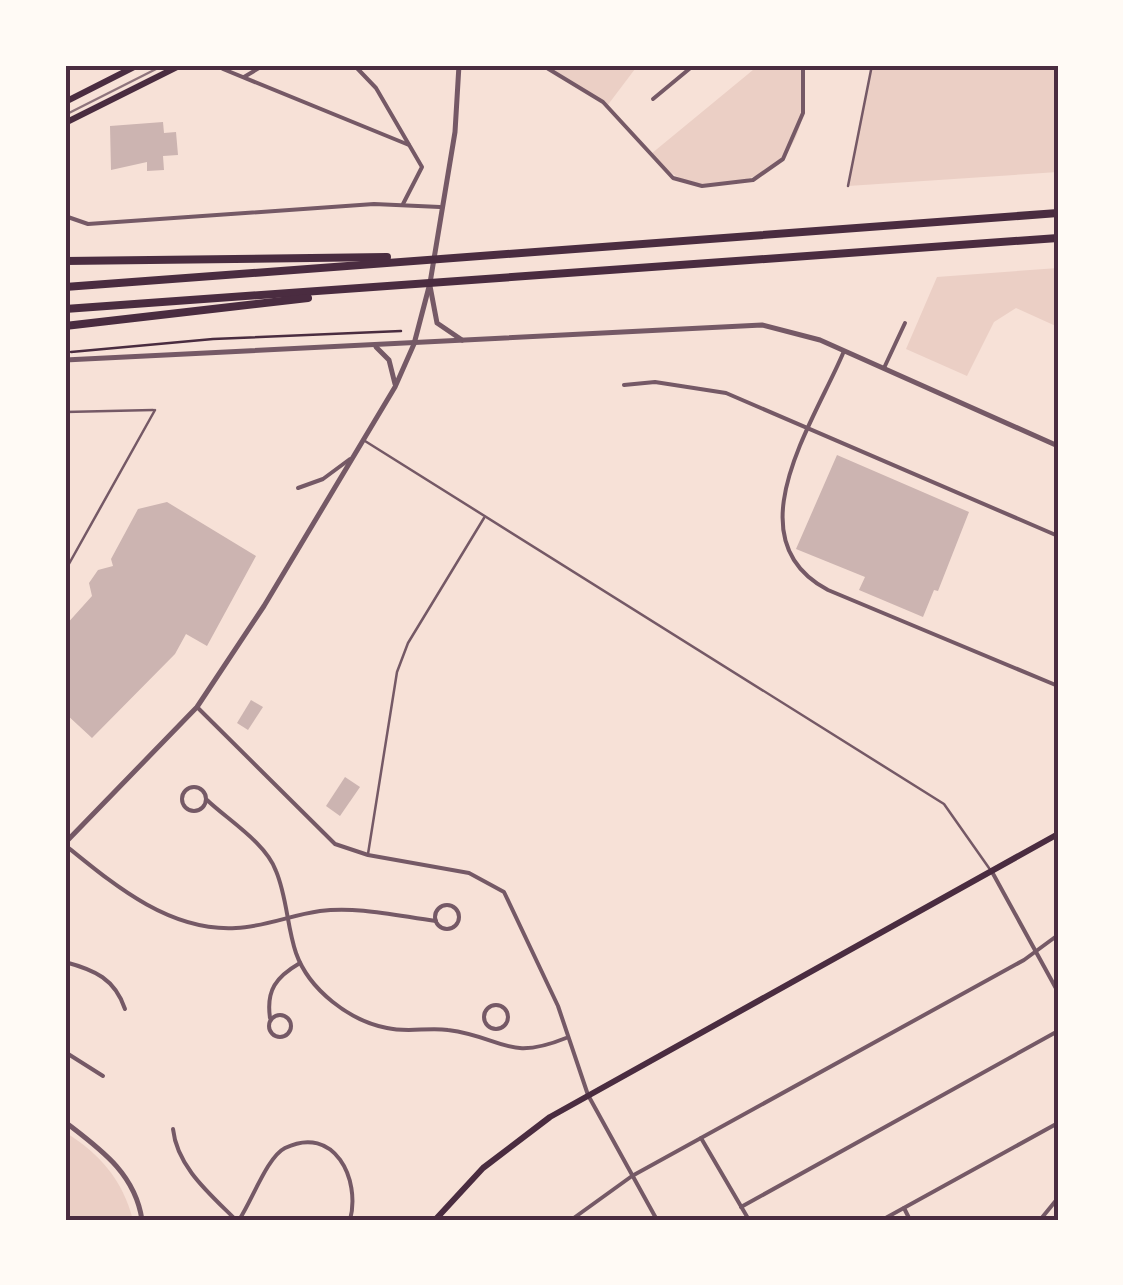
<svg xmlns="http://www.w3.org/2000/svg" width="1123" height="1285" font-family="'IBM Plex Sans',sans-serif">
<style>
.green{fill:#ebcfc5}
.building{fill:#ccb4b1}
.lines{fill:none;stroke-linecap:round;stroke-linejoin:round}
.path{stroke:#4a2c40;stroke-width:2.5}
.service{stroke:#755966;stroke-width:2.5}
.minor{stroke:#755966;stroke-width:4}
.tertiary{stroke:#755966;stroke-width:5}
.secondary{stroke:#4a2c40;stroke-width:6}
.primary{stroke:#4a2c40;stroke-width:6}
.motorway{stroke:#4a2c40;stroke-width:8}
.rail{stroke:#8f747c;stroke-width:2.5}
.neatline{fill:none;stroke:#4a2c40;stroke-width:4}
</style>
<rect width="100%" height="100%" fill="#f7e1d7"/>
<g class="green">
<polygon points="542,65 638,65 607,106"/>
<path d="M 759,65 L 803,65 C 810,127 793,176 725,183 C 690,187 675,180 651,154 Z"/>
<polygon points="872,65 1058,65 1058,172 848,186"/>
<polygon points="1058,268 1058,327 1016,308 994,322 967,376 906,349 937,277"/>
<path d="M 65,1132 C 100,1154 122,1179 133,1220 L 65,1220 Z"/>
</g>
<g class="building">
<polygon points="163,122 164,133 176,132 178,155 163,156 164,170 147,171 147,162 111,170 110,126"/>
<polygon points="837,455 969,512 938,591 934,590 923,617 859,590 865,577 796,549"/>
<polygon points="167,502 256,556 207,646 186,634 175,654 92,738 65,713 65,626 92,596 89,583 98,570 113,566 111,559 138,509"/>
<polygon points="251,700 263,707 248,730 237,723"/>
<polygon points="345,777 360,787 340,816 326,806"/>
</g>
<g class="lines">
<polyline class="path" points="71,352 213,339 401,331"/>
<g class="service">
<polyline points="848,186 872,65"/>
<polyline points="65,412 153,410"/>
<polyline points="365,441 944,804 989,868"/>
<polyline points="65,571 155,410"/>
<polyline points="368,854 397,672 408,643 484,518"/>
</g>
<g class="minor">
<polyline points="354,65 376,88 422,167 403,204"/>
<polyline points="542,65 603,102 673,178 702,186 753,180 783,159 803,113 803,65"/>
<polyline points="223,69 409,145"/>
<polyline points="244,77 264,65"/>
<polyline points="653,99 694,65"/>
<polyline points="65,216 88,224 374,204 440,207"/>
<path d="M 844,351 C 815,421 731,539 828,590 L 1058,686"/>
<polyline points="884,368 905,323"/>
<polyline points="624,385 655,382 726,393 1058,536"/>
<polyline points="298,488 323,479 350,459"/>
<polyline points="197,707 335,844 368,855 469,873 504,892 558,1006 588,1095 657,1220"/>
<circle cx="194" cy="799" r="12"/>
<path d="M 207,800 C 228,820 266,843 276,871 C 287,897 287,927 296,953 C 309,990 350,1021 387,1028 C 408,1033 428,1027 448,1030 C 503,1037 507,1062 566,1038"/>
<path d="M 65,845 C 113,884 169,932 236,928 C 264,927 291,915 320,911 C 357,906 398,916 436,921"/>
<polyline points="991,870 1058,992"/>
<circle cx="447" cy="917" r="12"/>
<path d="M 65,962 C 95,970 115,979 125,1009"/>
<circle cx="496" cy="1017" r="12"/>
<circle cx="280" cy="1026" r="11"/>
<path d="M 270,1018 C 266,990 276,977 300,963"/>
<polyline points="65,1052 103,1076"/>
<path d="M 173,1129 C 177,1167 210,1194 236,1220"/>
<polyline points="701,1138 749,1220"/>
<polyline points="741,1207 1058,1031"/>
<polyline points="904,1208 910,1220"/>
<path d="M 239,1220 C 252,1201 267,1157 285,1148 C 334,1124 361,1179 350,1220"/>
<polyline points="571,1220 632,1176 1024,960 1058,935"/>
<polyline points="882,1220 1058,1123"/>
<polyline points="1040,1220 1058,1198"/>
</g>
<g class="tertiary">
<polyline points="430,286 437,323 462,340"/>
<polyline points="376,347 389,360 395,384"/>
<polyline points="65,360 762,325 820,340 1058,446"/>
<polyline points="65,843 197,707 264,606 395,387 414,344 430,283 455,132 459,65"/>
<path d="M 65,1122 C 100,1149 135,1173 142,1220"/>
</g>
<polyline class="secondary" points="435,1220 483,1168 550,1117 1058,834"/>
<g class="primary">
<polyline points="65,102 138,65"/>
<polyline points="65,123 181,65"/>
</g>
<g class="motorway">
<polyline points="65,261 387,257"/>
<polyline points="65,287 1058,213"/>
<polyline points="65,309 1058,238"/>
<polyline points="65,326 308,298"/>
</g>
<polyline class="rail" points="65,115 164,65"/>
</g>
<rect width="1123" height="1285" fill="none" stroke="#fffaf5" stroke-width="135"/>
<rect x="68" y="68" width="988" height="1150" class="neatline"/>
</svg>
